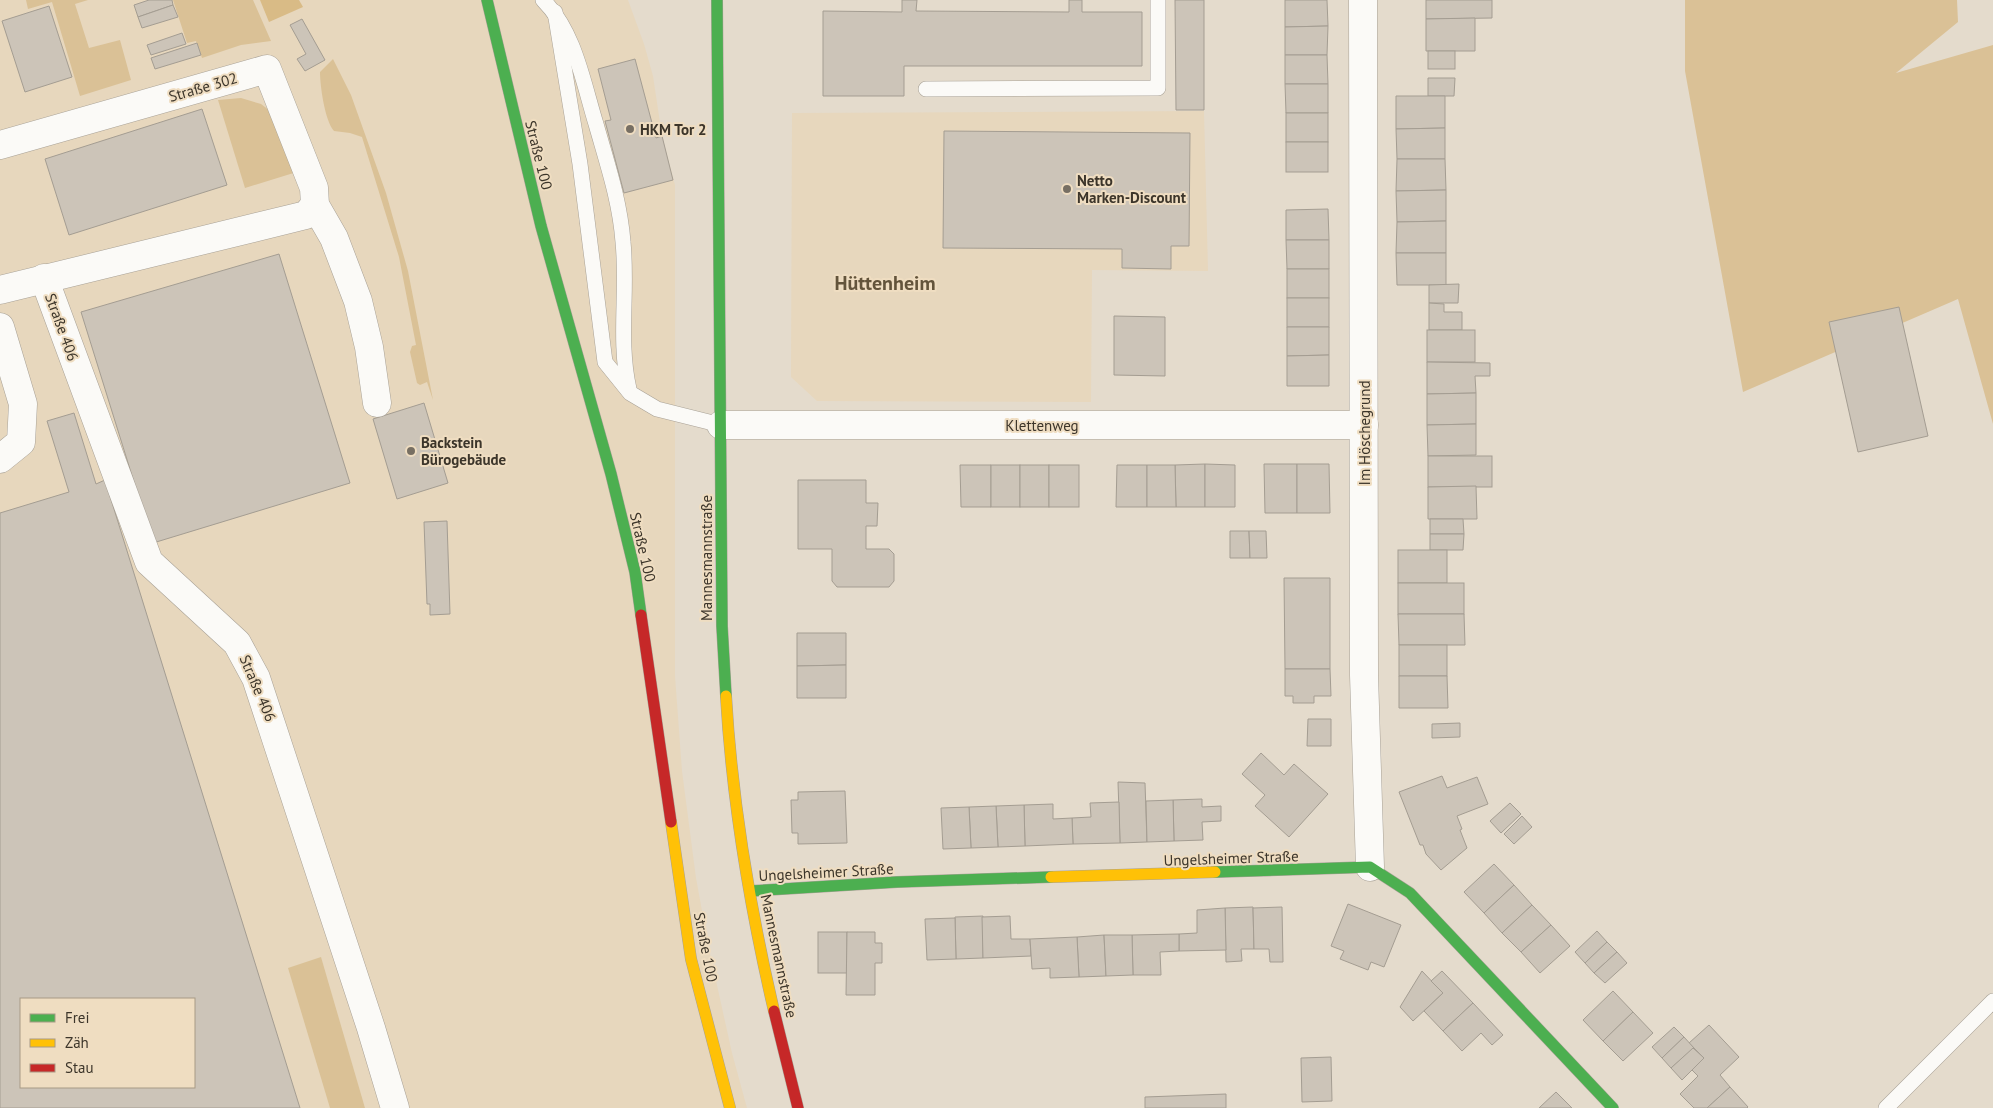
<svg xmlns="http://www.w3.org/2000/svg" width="1993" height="1108" font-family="'PT Sans',sans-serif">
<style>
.built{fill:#e7d7bd;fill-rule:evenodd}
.green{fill:#dac196}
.forest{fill:#d9bb86}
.building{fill:#ccc4b8;stroke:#a49d92;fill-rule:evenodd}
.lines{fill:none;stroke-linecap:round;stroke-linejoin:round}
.lane-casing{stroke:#a8a196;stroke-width:16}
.street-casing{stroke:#a8a196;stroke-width:29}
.fast-casing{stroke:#a8a196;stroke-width:12}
.slow-casing{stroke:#a8a196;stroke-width:12}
.jam-casing{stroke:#a8a196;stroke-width:12}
.lane{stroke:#fbfaf7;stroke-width:15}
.street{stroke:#fbfaf7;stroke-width:28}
.fast{stroke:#4caf50;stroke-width:11}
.slow{stroke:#ffc107;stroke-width:11}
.jam{stroke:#c62828;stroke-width:11}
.poi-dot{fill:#776f63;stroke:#efddc1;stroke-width:2}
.labels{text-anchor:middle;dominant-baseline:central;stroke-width:4;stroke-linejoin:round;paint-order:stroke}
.street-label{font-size:15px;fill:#3c352a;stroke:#efddc1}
.poi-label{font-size:15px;font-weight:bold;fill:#3c352a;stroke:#efddc1;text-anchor:start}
.district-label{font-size:20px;font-weight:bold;fill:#63543b;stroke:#efddc1}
</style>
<rect width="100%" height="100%" fill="#e4dbcc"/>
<g class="built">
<path d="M 0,0 L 628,0 L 644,44 L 653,76 L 662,136 L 675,185 L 675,676 L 682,771 L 696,878 L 709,949 L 732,1053 L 747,1108 L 0,1108 ZM 21,999 L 194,999 L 194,1087 L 21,1087 Z"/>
<polygon points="1204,111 1208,271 1092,270 1091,402 817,401 791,377 792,113"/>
</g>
<g class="green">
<polygon points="26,0 88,0 75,4 89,48 120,40 131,80 80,96 52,2 28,9"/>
<polygon points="173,0 253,0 271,41 241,45 202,58 196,41 187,43"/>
<polygon points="1685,0 1957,0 1958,22 1896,73 1993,45 1993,424 1958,299 1743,392 1685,71"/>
<path d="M 333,59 L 351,95 L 386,193 L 408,271 L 433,400 L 427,382 L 420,385 L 417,383 L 410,352 L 412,346 L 416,345 L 399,257 L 362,137 L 350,133 L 334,131 C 325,121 320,86 320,72 Z"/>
<polygon points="241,98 261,104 270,111 300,171 245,188 218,100"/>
<polygon points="321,957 365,1108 330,1108 288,968"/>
</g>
<polygon class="forest" points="260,0 299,0 303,7 269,22"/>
<g class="building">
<polygon points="149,0 172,0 173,5 138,17 134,5"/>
<polygon points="902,0 917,0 916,11 1069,12 1069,0 1082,0 1082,12 1142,12 1142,66 904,66 904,96 823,96 823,11 902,12"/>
<polygon points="1175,0 1204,0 1204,110 1176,110"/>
<polygon points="1285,0 1327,0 1328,26 1285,27"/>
<polygon points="1426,0 1492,0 1492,18 1426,19"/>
<polygon points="173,5 178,17 142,28 138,17"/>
<polygon points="49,6 72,77 25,92 2,21"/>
<polygon points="1475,18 1475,51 1426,51 1426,19"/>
<polygon points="302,19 325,60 305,71 297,59 306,54 290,25"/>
<polygon points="1328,26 1327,55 1285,55 1285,27"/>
<polygon points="182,33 186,44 151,55 147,45"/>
<polygon points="197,43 201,55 155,69 151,58"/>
<rect x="1428" y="51" width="27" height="18"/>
<polygon points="1285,55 1327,55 1328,84 1285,84"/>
<polygon points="635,59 656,138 662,136 673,180 624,193 605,121 611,120 598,69"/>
<polygon points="1428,78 1455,78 1454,96 1428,96"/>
<polygon points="1285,84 1328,84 1328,113 1286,113"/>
<polygon points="1396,96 1445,96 1445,128 1396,129"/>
<polygon points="202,109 227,185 69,235 45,159"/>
<rect x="1286" y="113" width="42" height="29"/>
<polygon points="1445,128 1445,159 1397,159 1396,129"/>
<polygon points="944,131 1190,133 1189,246 1171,246 1171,269 1122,268 1122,249 943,248"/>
<rect x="1286" y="142" width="42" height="30"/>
<polygon points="1397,159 1445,159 1446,190 1396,191"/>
<polygon points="1446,190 1446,221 1397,222 1396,191"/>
<polygon points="1328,209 1329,240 1286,240 1286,210"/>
<polygon points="1446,221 1446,253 1396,253 1397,222"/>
<polygon points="1286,240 1329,240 1329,269 1287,269"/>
<polygon points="1396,253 1446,253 1446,285 1397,285"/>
<polygon points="279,254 350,483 153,543 81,312"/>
<rect x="1287" y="269" width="42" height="29"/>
<polygon points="1459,284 1458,303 1429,303 1429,285"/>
<rect x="1287" y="298" width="42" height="29"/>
<polygon points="1429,303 1444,304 1444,312 1462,312 1462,330 1429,330"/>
<polygon points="1899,307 1928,436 1858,452 1829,322"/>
<polygon points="1114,316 1165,317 1165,376 1114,375"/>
<polygon points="1287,327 1329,327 1329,355 1287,356"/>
<rect x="1427" y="330" width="48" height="32"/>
<polygon points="1329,355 1329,386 1287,386 1287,356"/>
<polygon points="1427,362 1490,363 1490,376 1475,376 1476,393 1427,394"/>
<polygon points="1476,393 1476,424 1427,425 1427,394"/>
<polygon points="424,403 448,483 397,499 373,419"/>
<path d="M 74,413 L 96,484 L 105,480 L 300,1108 L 0,1108 L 0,513 L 69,492 L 47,421 ZM 21,999 L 194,999 L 194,1087 L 21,1087 Z"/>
<polygon points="1476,424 1476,455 1428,456 1427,425"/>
<rect x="1428" y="456" width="64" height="31"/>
<polygon points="1205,464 1205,507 1176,507 1175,465"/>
<polygon points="1205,464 1235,465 1235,507 1205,507"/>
<polygon points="1264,464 1297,464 1297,513 1265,513"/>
<polygon points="1297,464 1329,464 1330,513 1297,513"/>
<polygon points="960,465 991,465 991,507 961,507"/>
<rect x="991" y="465" width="29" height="42"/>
<rect x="1020" y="465" width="29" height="42"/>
<rect x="1049" y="465" width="30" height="42"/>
<polygon points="1117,465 1147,465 1147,507 1116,507"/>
<polygon points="1147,465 1175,465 1176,507 1147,507"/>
<polygon points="798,480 866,480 866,503 878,503 877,526 866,526 866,549 889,549 894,554 894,581 889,587 837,587 832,581 832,549 798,549"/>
<polygon points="1476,486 1477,519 1428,519 1428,487"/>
<polygon points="1430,519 1463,519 1464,534 1430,534"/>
<polygon points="447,521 450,614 430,615 430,604 427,604 424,522"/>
<polygon points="1230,531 1249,531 1250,558 1230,558"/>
<polygon points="1249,531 1266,531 1267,558 1250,558"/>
<polygon points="1430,534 1464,534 1463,550 1430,550"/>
<rect x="1398" y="550" width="49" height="33"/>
<polygon points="1284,578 1330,578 1330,669 1285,669"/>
<rect x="1398" y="583" width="66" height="31"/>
<polygon points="1398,614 1464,614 1465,645 1399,645"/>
<polygon points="797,633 846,633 846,665 797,666"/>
<rect x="1399" y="645" width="48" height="31"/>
<polygon points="846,665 846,698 797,698 797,666"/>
<polygon points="1285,669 1330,669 1331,696 1314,696 1314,703 1293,703 1293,696 1285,696"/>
<polygon points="1399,676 1447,676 1448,708 1399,708"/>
<polygon points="1308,719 1331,719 1331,746 1307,746"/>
<polygon points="1460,723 1460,737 1432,738 1432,724"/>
<polygon points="1261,753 1284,775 1294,764 1328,794 1289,837 1255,806 1265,795 1242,774"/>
<polygon points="1442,776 1447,788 1477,777 1488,804 1457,816 1462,829 1460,830 1467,848 1441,870 1426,854 1423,845 1420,845 1399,792"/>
<polygon points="1118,782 1145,783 1147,842 1120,843"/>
<polygon points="845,791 847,843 798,844 798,833 792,833 791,800 798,800 798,792"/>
<polygon points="1202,799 1202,807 1221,806 1221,821 1202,822 1203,840 1174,841 1173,800"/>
<polygon points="1173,800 1174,841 1147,842 1146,801"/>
<polygon points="1119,802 1120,843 1073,844 1072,818 1091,817 1090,803"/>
<polygon points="1510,803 1521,814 1501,833 1490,821"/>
<polygon points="1053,804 1053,819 1072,818 1073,844 1025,846 1024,805"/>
<polygon points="1024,805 1025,846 998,847 996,806"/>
<polygon points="996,806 998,847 971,848 969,807"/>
<polygon points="969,807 971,848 943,849 941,808"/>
<polygon points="1522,816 1532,827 1514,844 1504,834"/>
<polygon points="1494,864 1514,885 1484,913 1464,892"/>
<polygon points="1514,885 1532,905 1502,933 1484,913"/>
<polygon points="1348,904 1401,925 1384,967 1371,962 1368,970 1340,959 1344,951 1331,946"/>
<polygon points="1532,905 1551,925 1521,952 1502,933"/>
<polygon points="1253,907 1254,949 1241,949 1242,961 1226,962 1225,908"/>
<polygon points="1282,907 1283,962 1270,962 1269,949 1254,949 1253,908"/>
<polygon points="1225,908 1226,950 1179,951 1179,934 1197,933 1197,910"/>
<polygon points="983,916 983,958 956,959 955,917"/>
<polygon points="1010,916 1011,939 1030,939 1031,956 983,958 982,917"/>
<polygon points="955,918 956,959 927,960 925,919"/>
<polygon points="1551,925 1570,946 1540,973 1521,952"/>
<polygon points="1597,931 1607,942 1585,963 1575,952"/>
<rect x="818" y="932" width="29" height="41"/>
<polygon points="847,932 875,932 875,943 882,943 882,963 875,963 875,995 846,995"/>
<polygon points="1179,934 1179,951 1160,952 1161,975 1133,975 1132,935"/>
<polygon points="1104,935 1106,976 1079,977 1077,937"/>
<polygon points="1104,935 1132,935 1133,975 1106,976"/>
<polygon points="1077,937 1079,977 1050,978 1050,968 1032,969 1030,939"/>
<polygon points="1607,942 1617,952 1594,973 1585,963"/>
<polygon points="1617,952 1627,963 1605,983 1594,973"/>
<polygon points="1422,971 1443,993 1413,1021 1400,1007"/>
<polygon points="1442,971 1473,1003 1443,1031 1424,1011 1443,993 1431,981"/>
<polygon points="1613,991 1633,1012 1603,1041 1583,1020"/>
<polygon points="1473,1003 1503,1035 1492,1045 1481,1033 1462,1051 1443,1031"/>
<polygon points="1633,1012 1653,1033 1623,1061 1603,1041"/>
<polygon points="1709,1025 1739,1057 1720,1075 1730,1087 1707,1108 1694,1108 1680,1094 1698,1076 1692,1070 1704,1058 1689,1043"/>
<polygon points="1674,1027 1684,1037 1662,1058 1652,1047"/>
<polygon points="1684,1037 1694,1048 1671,1068 1662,1058"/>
<polygon points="1693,1048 1704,1058 1682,1080 1671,1068"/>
<polygon points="1331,1057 1332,1101 1302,1102 1301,1058"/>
<polygon points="1730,1087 1748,1107 1747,1108 1707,1108"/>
<polygon points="1556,1092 1572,1108 1539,1108"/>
<polygon points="1226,1094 1226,1108 1145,1108 1145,1097"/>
</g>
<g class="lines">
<defs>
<g id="lane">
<path d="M 543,0 C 575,32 583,82 596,124 C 607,163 620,201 623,242 C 628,291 618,341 629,389"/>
<polyline points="555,12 580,164 605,362 630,393 657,409 721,425"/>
<polyline points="926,89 1158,88 1158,0"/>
<polyline points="1886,1108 1993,1001"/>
</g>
<g id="street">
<polyline points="1363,0 1364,675 1370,867"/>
<polyline points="0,145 267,69 314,188 315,205 334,238 358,301 369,347 377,403"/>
<polyline points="44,278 149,562 237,643 256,678 371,1028 395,1108"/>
<polyline points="0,290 306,215 315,205"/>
<polyline points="0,327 23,404 21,442 0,459"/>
<polyline points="721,425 1364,425"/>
</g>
<g id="fast">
<polyline points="487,0 541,226 611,474 635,572 641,615"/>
<polyline points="717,0 722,626 726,696"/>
<polyline points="1215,872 1370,867 1410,893 1613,1108"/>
<polyline points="750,891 897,882 1051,877"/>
</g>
<g id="slow">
<path d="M 726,696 C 732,801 750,908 774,1011"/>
<polyline points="671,822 691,959 730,1108"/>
<polyline points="1051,877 1215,872"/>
</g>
<g id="jam">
<polyline points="641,615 671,822"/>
<polyline points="774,1011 798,1108"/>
</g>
</defs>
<use href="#lane" class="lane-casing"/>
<use href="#street" class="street-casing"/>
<use href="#fast" class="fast-casing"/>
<use href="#slow" class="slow-casing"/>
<use href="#jam" class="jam-casing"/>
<use href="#lane" class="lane"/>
<use href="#street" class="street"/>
<use href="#fast" class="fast"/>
<use href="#slow" class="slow"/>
<use href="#jam" class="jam"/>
</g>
<g class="poi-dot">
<circle cx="630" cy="129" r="5"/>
<circle cx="1067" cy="189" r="5"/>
<circle cx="411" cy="451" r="5"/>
</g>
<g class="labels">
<g class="street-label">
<text transform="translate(203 87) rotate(-16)">Straße 302</text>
<text transform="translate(539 155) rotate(76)">Straße 100</text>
<text transform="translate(62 327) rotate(70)">Straße 406</text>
<text x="1042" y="425">Klettenweg</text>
<text transform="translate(1364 433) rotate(-90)">Im Höschegrund</text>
<text transform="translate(643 547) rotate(77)">Straße 100</text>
<text transform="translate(706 558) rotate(-90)">Mannesmannstraße</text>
<text transform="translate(258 688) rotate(67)">Straße 406</text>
<text transform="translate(1231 858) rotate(-2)">Ungelsheimer Straße</text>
<text transform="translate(826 872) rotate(-3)">Ungelsheimer Straße</text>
<text transform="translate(706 947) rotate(79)">Straße 100</text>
<text transform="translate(779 956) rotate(78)">Mannesmannstraße</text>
</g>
<g class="poi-label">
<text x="640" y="129">HKM Tor 2</text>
<text x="1077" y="180">Netto<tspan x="1077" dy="17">Marken-Discount</tspan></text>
<text x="421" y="442">Backstein<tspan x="421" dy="17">Bürogebäude</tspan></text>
</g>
<g class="district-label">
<text x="885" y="283">Hüttenheim</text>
</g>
</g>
<rect x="20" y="998" width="175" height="90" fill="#efddc1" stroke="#a79a85"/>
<rect x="30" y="1014" width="25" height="8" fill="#4caf50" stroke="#a79a85"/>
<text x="65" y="1023" font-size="15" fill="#3c352a">Frei</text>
<rect x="30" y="1039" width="25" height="8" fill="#ffc107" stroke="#a79a85"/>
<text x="65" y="1048" font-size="15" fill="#3c352a">Zäh</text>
<rect x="30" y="1064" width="25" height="8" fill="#c62828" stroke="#a79a85"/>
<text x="65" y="1073" font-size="15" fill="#3c352a">Stau</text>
</svg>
